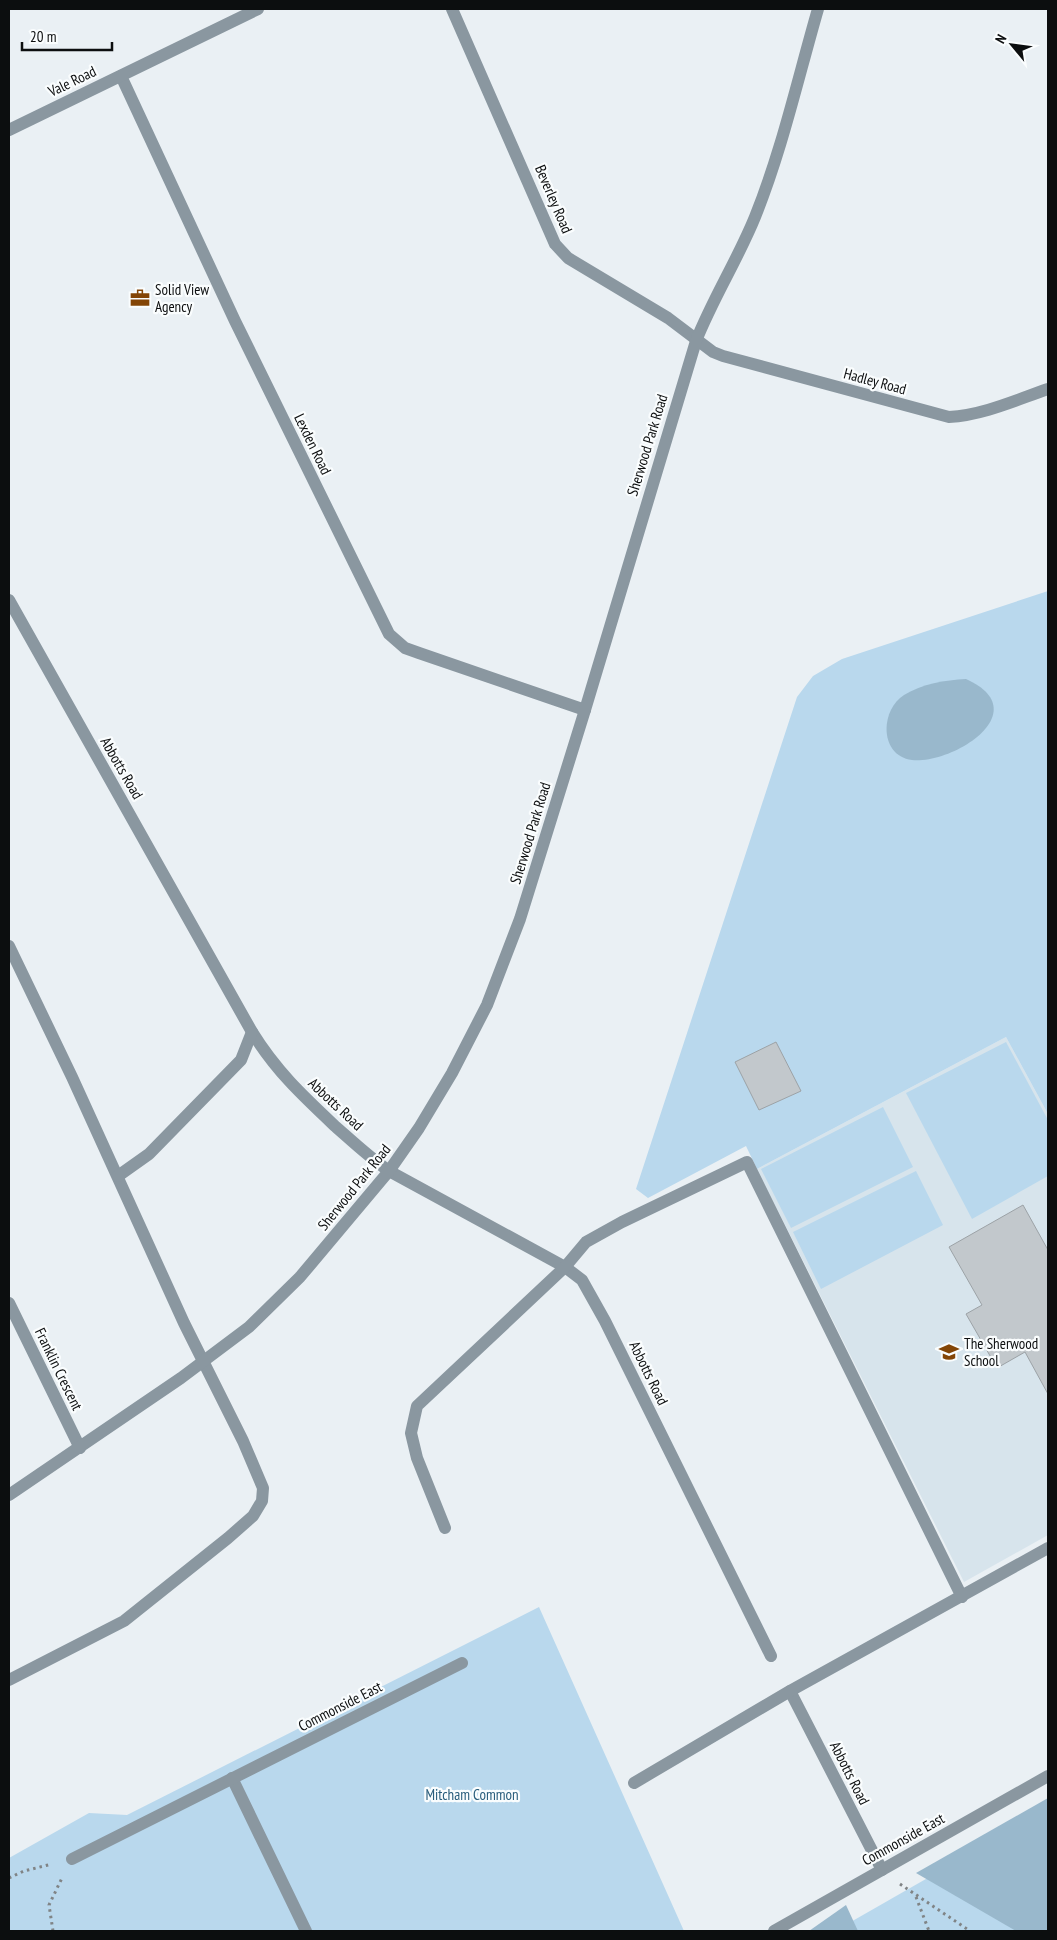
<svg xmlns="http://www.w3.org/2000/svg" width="1057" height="1940" font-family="'PT Sans Narrow',sans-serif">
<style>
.built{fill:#d7e4ec}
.green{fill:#b9d8ed}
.forest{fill:#99b8cc}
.building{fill:#c2c8cc;stroke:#9ca2a6}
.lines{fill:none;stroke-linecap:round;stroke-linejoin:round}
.path{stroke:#808486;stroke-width:3;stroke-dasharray:2.5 4;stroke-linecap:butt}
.minor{stroke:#8a97a0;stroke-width:12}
.labels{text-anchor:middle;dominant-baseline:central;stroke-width:4.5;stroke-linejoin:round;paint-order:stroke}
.street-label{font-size:15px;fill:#0c0e0f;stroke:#fafdfe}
.poi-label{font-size:15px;fill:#0c0e0f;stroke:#fafdfe;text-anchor:start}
.park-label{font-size:15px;fill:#295d7c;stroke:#fafdfe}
</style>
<rect width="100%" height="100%" fill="#eaf0f4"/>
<polygon class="built" points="1006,1037 1048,1114 1048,1535 964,1582 757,1169"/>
<g class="green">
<polygon points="1048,591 1048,1114 1006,1037 757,1169 746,1146 648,1198 636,1189 797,697 813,676 842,659"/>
<polygon points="1006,1042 1048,1120 1048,1176 972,1219 906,1093"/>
<polygon points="883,1107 913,1167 791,1228 761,1169"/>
<polygon points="916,1171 943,1225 821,1289 793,1232"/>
<polygon points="539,1607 684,1931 9,1931 9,1858 89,1813 127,1815"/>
<polygon points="1048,1809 1048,1931 835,1931"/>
</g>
<g class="forest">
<path d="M 966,679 C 1037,711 954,764 912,760 C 879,756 880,710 904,695 C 922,684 945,680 966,679 Z"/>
<polygon points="1048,1798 1048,1931 1016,1931 916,1873"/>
<polygon points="846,1905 858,1931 809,1931"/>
</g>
<g class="building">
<polygon points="776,1042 801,1091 759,1110 735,1062"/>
<polygon points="1023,1205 1048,1250 1048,1394 1025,1352 997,1368 966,1314 982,1305 949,1247"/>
</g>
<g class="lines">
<g class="path">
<polyline points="9,1878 24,1871 52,1864"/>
<polyline points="900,1884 970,1931"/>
<polyline points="916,1897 929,1931"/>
<polyline points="53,1931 49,1905 62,1878"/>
</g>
<g class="minor">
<path d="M 452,9 L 555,244 L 568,258 L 668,318 L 713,352 L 723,356 L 949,417 C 983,415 1016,400 1048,389"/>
<polyline points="121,76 235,321 389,634 405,648 419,653 585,710"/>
<polyline points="9,130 258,9"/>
<path d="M 9,600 L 252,1032 C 276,1071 303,1096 336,1127 C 353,1142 370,1158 389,1171 L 565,1267 L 582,1280 L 605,1321 L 771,1656"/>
<polyline points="9,946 72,1077 184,1323 243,1441 263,1488 262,1501 253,1516 228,1538 124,1621 9,1680"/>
<polyline points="118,1176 149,1154 241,1060 252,1032"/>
<polyline points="9,1303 80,1448"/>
<path d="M 9,1495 L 181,1378 L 249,1327 L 300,1277 L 389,1171 L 419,1128 L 452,1073 L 487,1005 L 520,919 L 585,710 L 696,341 C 713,298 738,259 755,217 C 782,150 798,78 818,9"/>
<polyline points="445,1528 417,1458 411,1433 417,1406 565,1267 586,1242 622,1222 747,1162 962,1597"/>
<polyline points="790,1691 882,1870"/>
<polyline points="232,1778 306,1931"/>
<polyline points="634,1783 790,1691 1048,1548"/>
<polyline points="72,1859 462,1663"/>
<polyline points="774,1931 1048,1776"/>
</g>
</g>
<defs>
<symbol id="office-bare" viewBox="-9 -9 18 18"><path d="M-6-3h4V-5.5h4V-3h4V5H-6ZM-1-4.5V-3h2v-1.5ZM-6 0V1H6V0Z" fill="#834506" stroke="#fafdfe" stroke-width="2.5" paint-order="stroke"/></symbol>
<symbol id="school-bare" viewBox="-9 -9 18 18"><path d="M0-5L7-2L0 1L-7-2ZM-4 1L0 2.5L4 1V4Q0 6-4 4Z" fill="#834506" stroke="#fafdfe" stroke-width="2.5" paint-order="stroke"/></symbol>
</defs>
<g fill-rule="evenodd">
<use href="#office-bare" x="126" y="284" width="28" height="28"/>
<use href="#school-bare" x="935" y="1338" width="28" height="28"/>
</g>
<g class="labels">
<g class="street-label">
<text transform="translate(72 81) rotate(-26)">Vale Road</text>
<text transform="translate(554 199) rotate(67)">Beverley Road</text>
<text transform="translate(875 381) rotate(15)">Hadley Road</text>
<text transform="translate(313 444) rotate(64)">Lexden Road</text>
<text transform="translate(647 445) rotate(-73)">Sherwood Park Road</text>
<text transform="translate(122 768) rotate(60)">Abbotts Road</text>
<text transform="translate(530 833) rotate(-73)">Sherwood Park Road</text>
<text transform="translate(336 1104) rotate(43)">Abbotts Road</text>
<text transform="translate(354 1187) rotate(-51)">Sherwood Park Road</text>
<text transform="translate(59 1369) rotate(64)">Franklin Crescent</text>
<text transform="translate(649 1373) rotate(64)">Abbotts Road</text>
<text transform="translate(340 1706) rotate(-27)">Commonside East</text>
<text transform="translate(850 1773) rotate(63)">Abbotts Road</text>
<text transform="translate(903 1839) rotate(-29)">Commonside East</text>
</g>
<g class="poi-label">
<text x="155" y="289">Solid View<tspan x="155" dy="17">Agency</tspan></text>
<text x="964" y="1343">The Sherwood<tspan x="964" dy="17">School</tspan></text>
</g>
<g class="park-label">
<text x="472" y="1794">Mitcham Common</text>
</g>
</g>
<rect width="1057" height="1940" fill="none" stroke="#0c0e0f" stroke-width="20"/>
<g transform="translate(1012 45) rotate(299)" stroke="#fafdfe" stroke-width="4" paint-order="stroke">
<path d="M0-4L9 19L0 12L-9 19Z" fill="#0c0e0f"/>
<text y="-8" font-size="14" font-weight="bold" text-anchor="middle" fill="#0c0e0f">N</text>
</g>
<path d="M22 42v8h90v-8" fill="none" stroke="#0c0e0f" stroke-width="2.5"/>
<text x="30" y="42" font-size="15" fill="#0c0e0f" stroke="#fafdfe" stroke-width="4" paint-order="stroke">20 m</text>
</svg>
